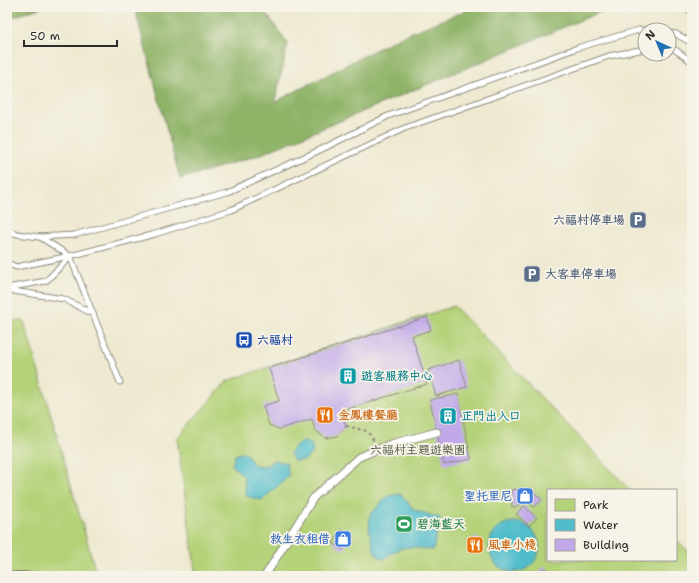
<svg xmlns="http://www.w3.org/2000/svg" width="699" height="583" font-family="'Shantell Sans','LXGW WenKai TC',sans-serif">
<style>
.green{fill:#b4d278;stroke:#707e52}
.forest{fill:#8fb468;stroke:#5d704a}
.water{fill:#51bdcb;stroke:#3e747b}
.building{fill:#c1a9e9}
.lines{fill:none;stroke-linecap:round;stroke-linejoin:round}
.service-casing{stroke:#8c8a7e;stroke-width:7}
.pedestrian-casing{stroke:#8c8a7e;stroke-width:9}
.path{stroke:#8c8a7e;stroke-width:2;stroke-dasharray:3 3;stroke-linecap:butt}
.service{stroke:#fff;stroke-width:5}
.pedestrian{stroke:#fff;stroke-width:7}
.rail-casing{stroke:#2b2b2b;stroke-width:4.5}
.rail{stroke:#f7f3e8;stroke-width:3;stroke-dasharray:9;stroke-linecap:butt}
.labels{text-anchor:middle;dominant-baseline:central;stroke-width:3.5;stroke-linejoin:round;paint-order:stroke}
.service-label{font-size:12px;font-weight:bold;fill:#4e5e75;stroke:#f7f3e8;text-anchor:end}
.transit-label{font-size:12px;font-weight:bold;fill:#164399;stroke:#f7f3e8;text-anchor:start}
.culture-label{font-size:12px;font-weight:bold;fill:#0d838f;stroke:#f7f3e8;text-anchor:start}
.food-label{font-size:12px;font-weight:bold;fill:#c56008;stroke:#f7f3e8;text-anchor:start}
.park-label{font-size:12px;fill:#4d553e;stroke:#f7f3e8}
.shop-label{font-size:12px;font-weight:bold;fill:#366cbe;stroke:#f7f3e8;text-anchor:end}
.leisure-label{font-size:12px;font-weight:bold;fill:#27864d;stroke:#f7f3e8;text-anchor:start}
</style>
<rect width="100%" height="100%" fill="#f7f3e8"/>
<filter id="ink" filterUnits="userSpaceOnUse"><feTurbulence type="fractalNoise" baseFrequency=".025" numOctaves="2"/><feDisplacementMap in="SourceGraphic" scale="8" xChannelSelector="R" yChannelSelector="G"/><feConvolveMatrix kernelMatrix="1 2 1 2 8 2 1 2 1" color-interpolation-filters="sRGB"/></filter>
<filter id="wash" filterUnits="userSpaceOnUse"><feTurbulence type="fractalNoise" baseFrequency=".012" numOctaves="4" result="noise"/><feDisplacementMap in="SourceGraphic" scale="16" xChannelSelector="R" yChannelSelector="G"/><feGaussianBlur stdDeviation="0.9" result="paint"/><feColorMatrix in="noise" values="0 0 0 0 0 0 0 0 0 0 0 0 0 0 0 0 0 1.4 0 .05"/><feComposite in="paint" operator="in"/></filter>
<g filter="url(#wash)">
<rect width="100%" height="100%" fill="#eee9d0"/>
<g class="green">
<polygon points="454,306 630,490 548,490 548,560 676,560 676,539 692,555 692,576 196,576 177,438 227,381"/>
<polygon points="7,320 24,321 97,576 7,576"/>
</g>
<g class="forest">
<polygon points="7,7 42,7 7,19"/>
<polygon points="132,7 261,7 288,43 275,102 400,37 475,7 612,7 259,155 180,179 136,13"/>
<polygon points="678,7 692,7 692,16"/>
</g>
<g class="water">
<polygon points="303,441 312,445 313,452 305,460 294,461 290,454 294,447"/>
<polygon points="245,452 254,465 266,466 274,460 286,463 289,476 262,500 246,496 244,477 232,465 235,455"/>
<path d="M 401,494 L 414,510 L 440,518 L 433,550 C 408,547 402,543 383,560 L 375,553 L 369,529 L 370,515 L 388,496 Z"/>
<circle cx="514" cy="547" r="25"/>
</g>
<g id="blocks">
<g class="building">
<polygon points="427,317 431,330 412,336 427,384 341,411 346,426 337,436 325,438 315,430 312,419 279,429 269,425 263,406 279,401 269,368"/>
<polygon points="459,360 467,387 436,396 428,370"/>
<polygon points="458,394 471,459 444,465 430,400"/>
<polygon points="518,489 535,493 542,500 534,507 526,501 521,500 518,507 512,507 511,490"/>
<polygon points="524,506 537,518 529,526 516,514"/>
<polygon points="342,529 352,536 343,550 333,543"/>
<circle cx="475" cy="545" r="7"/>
<polygon points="544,567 553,576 536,576"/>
</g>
</g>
</g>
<g filter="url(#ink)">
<use href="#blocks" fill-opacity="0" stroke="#8c8a7e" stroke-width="1"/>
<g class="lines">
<defs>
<g id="service">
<polyline points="669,33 676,34 692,43"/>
<polyline points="669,49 674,49 692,62"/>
<polyline points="7,230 17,234 39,237 74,235 227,192 320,150 388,116 580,47 639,30 645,30"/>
<polyline points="40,237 70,256 120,382"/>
<polyline points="7,263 16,267 70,256 155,234 231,210 405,128 609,56 645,49"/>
<polyline points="7,288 46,281 70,257"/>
<polyline points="7,290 64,299 93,314"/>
</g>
<polyline id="pedestrian" points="265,576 314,497 359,457 391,444 437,432"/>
</defs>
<use href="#service" class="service-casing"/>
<use href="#pedestrian" class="pedestrian-casing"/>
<polyline class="path" points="346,426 367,431 374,441"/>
<use href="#service" class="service"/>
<use href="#pedestrian" class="pedestrian"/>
<defs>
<polyline id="rail" points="7,574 38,574 42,576"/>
</defs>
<use href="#rail" class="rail-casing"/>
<use href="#rail" class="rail"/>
</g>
</g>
<defs>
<symbol id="parking-square" viewBox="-11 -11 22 22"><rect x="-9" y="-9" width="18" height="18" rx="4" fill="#5c6f8a" stroke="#f7f3e8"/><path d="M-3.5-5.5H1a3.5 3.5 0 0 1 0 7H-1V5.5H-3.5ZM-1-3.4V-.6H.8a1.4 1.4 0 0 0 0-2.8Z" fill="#fff"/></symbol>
<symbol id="bus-square" viewBox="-11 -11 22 22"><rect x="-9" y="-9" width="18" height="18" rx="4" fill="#1a4fb4" stroke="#f7f3e8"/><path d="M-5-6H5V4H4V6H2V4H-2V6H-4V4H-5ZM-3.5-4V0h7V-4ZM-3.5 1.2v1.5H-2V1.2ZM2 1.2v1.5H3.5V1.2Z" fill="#fff"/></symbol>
<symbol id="building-square" viewBox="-11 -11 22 22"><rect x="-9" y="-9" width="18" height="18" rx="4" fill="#0f9aa8" stroke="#f7f3e8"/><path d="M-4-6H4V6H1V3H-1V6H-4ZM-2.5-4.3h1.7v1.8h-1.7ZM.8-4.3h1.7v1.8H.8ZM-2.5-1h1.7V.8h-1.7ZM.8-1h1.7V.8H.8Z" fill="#fff"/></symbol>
<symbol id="restaurant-square" viewBox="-11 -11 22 22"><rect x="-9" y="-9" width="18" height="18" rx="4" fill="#e8710a" stroke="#f7f3e8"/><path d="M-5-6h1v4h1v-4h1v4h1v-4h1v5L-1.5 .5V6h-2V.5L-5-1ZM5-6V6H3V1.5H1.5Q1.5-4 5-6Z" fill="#fff"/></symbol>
<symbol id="shop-square" viewBox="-11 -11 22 22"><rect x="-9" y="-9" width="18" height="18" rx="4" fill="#3f7fe0" stroke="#f7f3e8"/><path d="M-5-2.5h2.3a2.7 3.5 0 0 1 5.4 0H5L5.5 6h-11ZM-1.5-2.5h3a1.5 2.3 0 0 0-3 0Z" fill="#fff"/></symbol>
<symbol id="stadium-square" viewBox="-11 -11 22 22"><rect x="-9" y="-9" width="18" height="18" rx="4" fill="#2e9e5b" stroke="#f7f3e8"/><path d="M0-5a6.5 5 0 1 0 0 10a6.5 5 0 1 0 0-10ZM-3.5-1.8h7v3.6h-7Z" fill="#fff"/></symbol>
</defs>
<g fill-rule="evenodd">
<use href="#parking-square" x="628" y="210" width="20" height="20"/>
<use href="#parking-square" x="522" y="264" width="20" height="20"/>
<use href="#bus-square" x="234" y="330" width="20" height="20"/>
<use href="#building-square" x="338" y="366" width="20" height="20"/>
<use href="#restaurant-square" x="315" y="405" width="20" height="20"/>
<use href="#building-square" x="438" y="406" width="20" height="20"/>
<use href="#shop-square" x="515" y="486" width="20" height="20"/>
<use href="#stadium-square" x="394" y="514" width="20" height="20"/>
<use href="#shop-square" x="333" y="529" width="20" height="20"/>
<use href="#restaurant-square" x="465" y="535" width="20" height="20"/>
</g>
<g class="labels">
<g class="service-label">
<text x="625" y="220">六福村停車場</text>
<text x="545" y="274" text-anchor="start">大客車停車場</text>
</g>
<g class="transit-label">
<text x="257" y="340">六福村</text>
</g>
<g class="culture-label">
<text x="361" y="376">遊客服務中心</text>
<text x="461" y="416">正門出入口</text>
</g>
<g class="food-label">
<text x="338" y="415">金鳳樓餐廳</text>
<text x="488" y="545">風車小棧</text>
</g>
<g class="park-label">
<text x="418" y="450">六福村主題遊樂園</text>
</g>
<g class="shop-label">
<text x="512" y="496">聖托里尼</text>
<text x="330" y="539">救生衣租借</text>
</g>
<g class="leisure-label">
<text x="417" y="524">碧海藍天</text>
</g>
</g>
<rect width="699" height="583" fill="none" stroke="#f7f3e8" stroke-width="24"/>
<rect x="547" y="489" width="130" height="72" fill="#f7f3e8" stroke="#a5a39c"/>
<rect x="555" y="499" width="20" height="12" fill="#b4d278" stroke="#a5a39c"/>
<text x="583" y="509" font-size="12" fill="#2b2b2b">Park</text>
<rect x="555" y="519" width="20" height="12" fill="#51bdcb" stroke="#a5a39c"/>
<text x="583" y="529" font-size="12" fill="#2b2b2b">Water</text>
<rect x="555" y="539" width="20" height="12" fill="#c1a9e9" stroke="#a5a39c"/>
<text x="583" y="549" font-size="12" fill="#2b2b2b">Building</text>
<g transform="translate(657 42) rotate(316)"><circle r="19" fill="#f7f3e8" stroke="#a5a39c"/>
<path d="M0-3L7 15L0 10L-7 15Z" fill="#1f6fb2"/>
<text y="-6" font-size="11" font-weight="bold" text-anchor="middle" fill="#2b2b2b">N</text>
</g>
<path d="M24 40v6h93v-6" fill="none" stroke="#2b2b2b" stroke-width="2"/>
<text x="30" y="40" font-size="12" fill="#2b2b2b" stroke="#f7f3e8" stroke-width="3" paint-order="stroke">50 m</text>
</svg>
